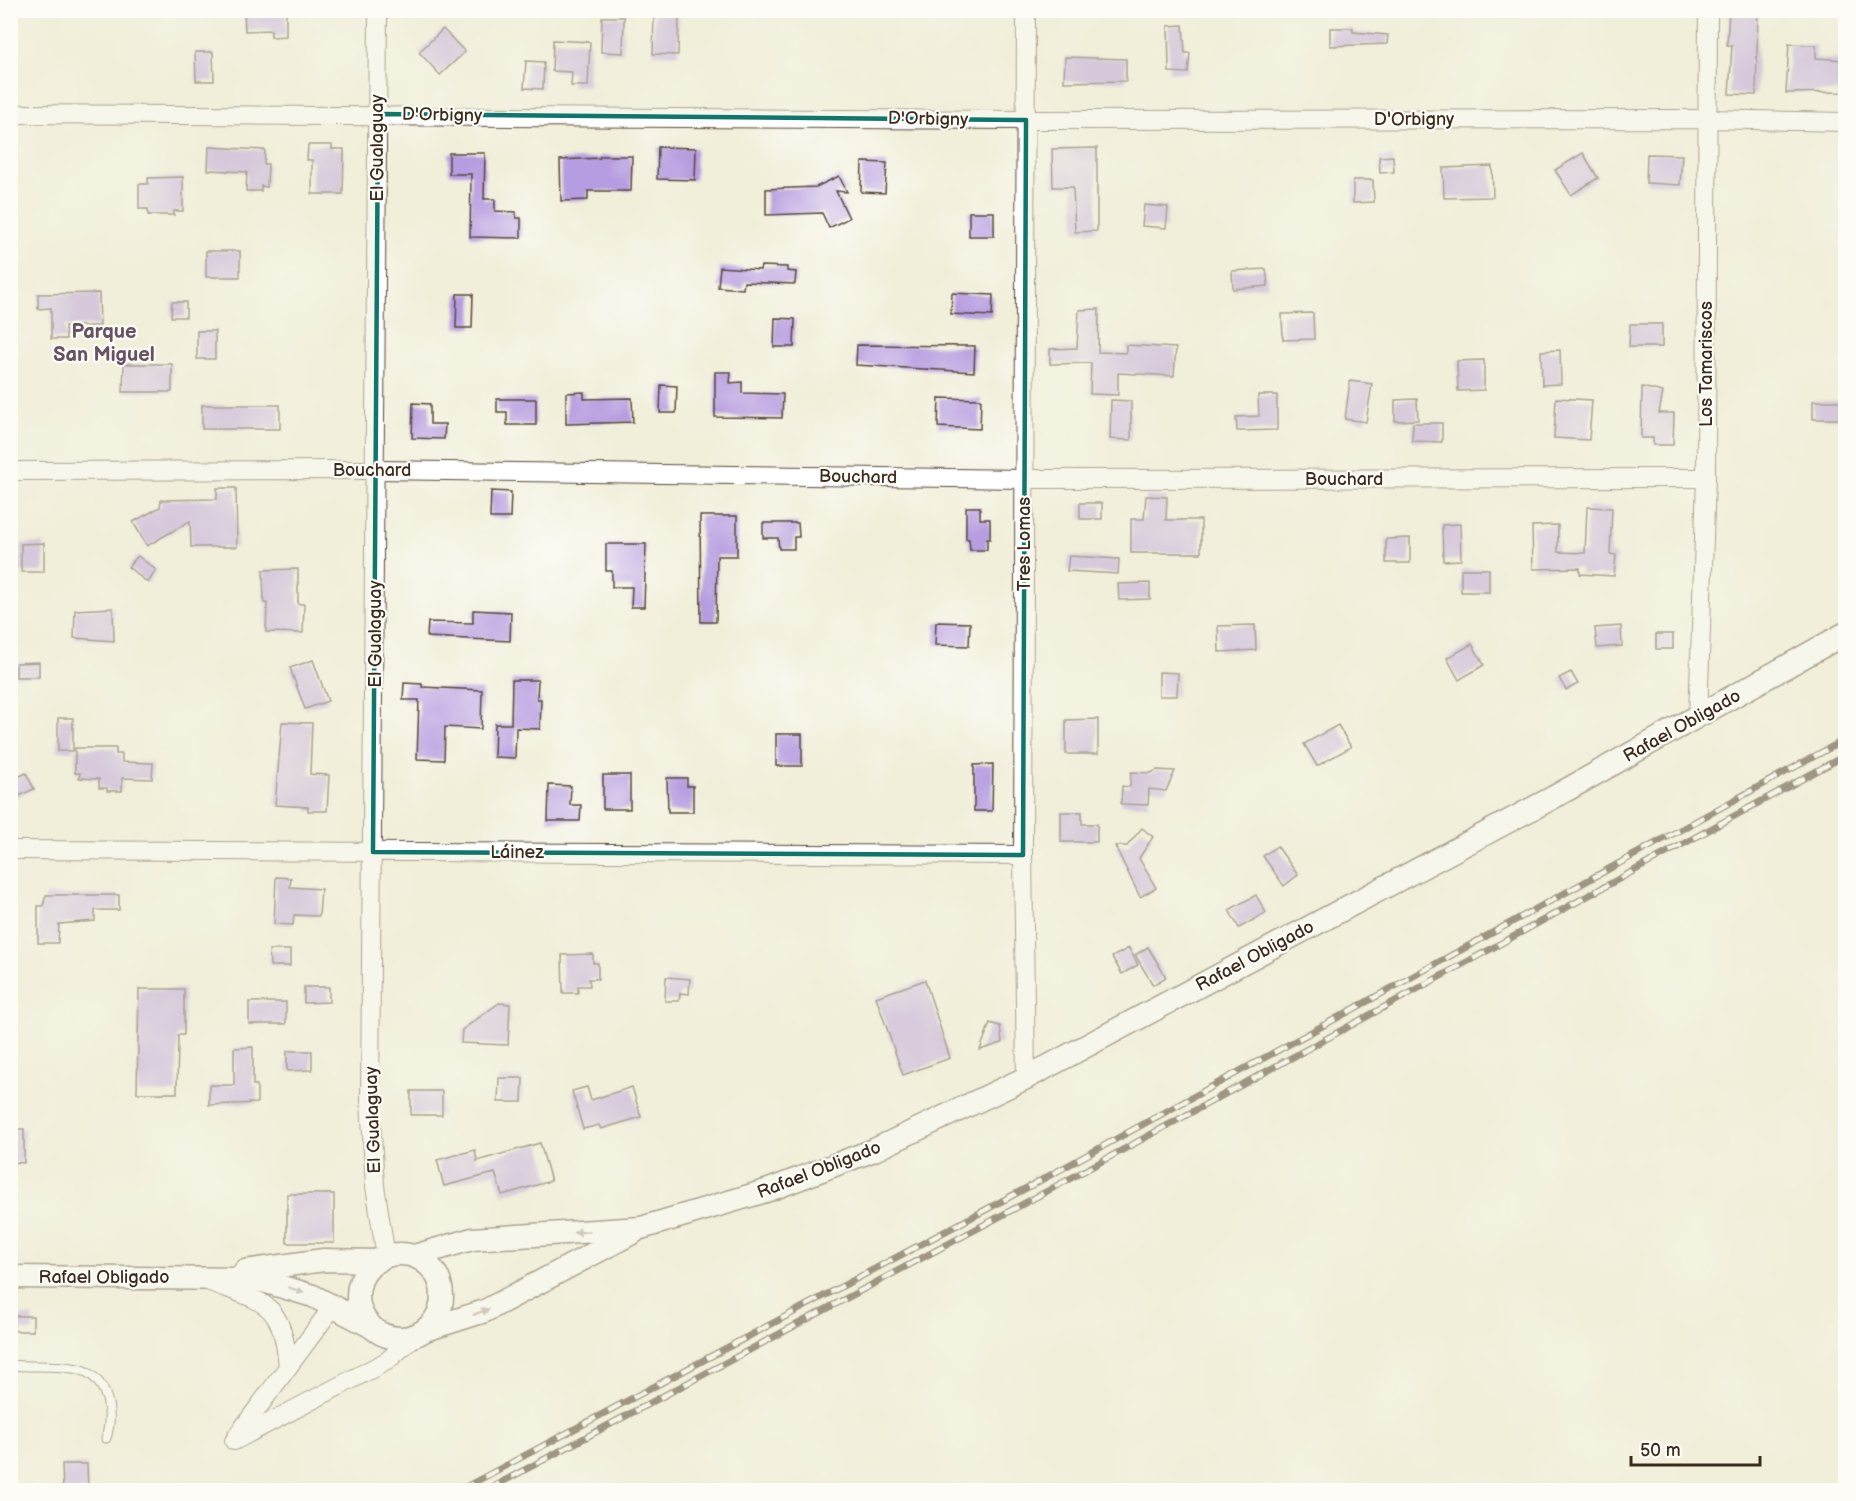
<svg xmlns="http://www.w3.org/2000/svg" width="1856" height="1501" font-family="'Balsamiq Sans',sans-serif">
<style>
.building{fill:#b69ce0}
.lines{fill:none;stroke-linecap:round;stroke-linejoin:round}
.service-casing{stroke:#56473a;stroke-width:11}
.minor-casing{stroke:#56473a;stroke-width:20}
.tertiary-casing{stroke:#56473a;stroke-width:25}
.service{stroke:#fff;stroke-width:9}
.minor{stroke:#fff;stroke-width:18}
.tertiary{stroke:#fff;stroke-width:22}
.rail-casing{stroke:#3b2a1e;stroke-width:7}
.rail{stroke:#fdfcf7;stroke-width:4.5;stroke-dasharray:14;stroke-linecap:butt}
.oneway{fill:#a79f9a}
.marked{fill:none;stroke:#0f766e;stroke-width:4.5;stroke-linejoin:round}
.labels{text-anchor:middle;dominant-baseline:central;stroke-width:4.5;stroke-linejoin:round;paint-order:stroke}
.street-label{font-size:18px;fill:#3b2a1e;stroke:#fdfcf7}
.neighbourhood-label{font-size:20px;font-weight:bold;fill:#665262;stroke:#fdfcf7}
</style>
<rect width="100%" height="100%" fill="#fdfcf7"/>
<filter id="ink" filterUnits="userSpaceOnUse"><feTurbulence type="fractalNoise" baseFrequency=".0167" numOctaves="2"/><feDisplacementMap in="SourceGraphic" scale="12" xChannelSelector="R" yChannelSelector="G"/><feConvolveMatrix kernelMatrix="1 2 1 2 8 2 1 2 1" color-interpolation-filters="sRGB"/></filter>
<filter id="wash" filterUnits="userSpaceOnUse"><feTurbulence type="fractalNoise" baseFrequency=".008" numOctaves="4" result="noise"/><feDisplacementMap in="SourceGraphic" scale="24" xChannelSelector="R" yChannelSelector="G"/><feGaussianBlur stdDeviation="1.35" result="paint"/><feColorMatrix in="noise" values="0 0 0 0 0 0 0 0 0 0 0 0 0 0 0 0 0 1.4 0 .05"/><feComposite in="paint" operator="in"/></filter>
<g filter="url(#wash)">
<rect width="100%" height="100%" fill="#f1eed9"/>
<g id="blocks">
<g class="building">
<polygon points="244,10 286,10 286,36 271,37 271,30 245,31"/>
<polygon points="1729,10 1758,10 1756,95 1729,94 1732,45 1727,45"/>
<polygon points="654,13 679,14 678,55 653,54"/>
<polygon points="602,17 624,17 623,53 601,52"/>
<polygon points="1183,25 1185,53 1190,53 1188,73 1169,72 1168,26"/>
<polygon points="1330,28 1353,28 1353,32 1388,35 1387,44 1330,46"/>
<polygon points="443,29 465,52 440,75 419,52"/>
<polygon points="553,40 590,42 588,86 571,86 572,72 552,71"/>
<polygon points="1789,44 1816,45 1816,58 1845,60 1845,92 1786,93"/>
<polygon points="195,52 213,52 214,81 196,81"/>
<polygon points="1065,57 1126,59 1126,81 1064,82"/>
<polygon points="526,61 544,62 543,89 524,88"/>
<polygon points="308,145 332,145 332,149 344,149 343,194 312,194 312,160 307,160"/>
<polygon points="209,147 265,150 264,164 268,164 267,187 261,186 261,191 246,191 247,172 208,170"/>
<polygon points="658,147 696,148 695,180 657,179"/>
<polygon points="1097,148 1097,231 1075,232 1073,187 1053,187 1052,149"/>
<polygon points="449,153 485,153 484,199 495,199 495,211 516,212 516,218 521,218 521,238 470,237 471,174 449,174"/>
<polygon points="1583,153 1598,178 1571,195 1555,170"/>
<polygon points="1647,154 1682,155 1680,185 1646,183"/>
<polygon points="600,156 632,156 631,191 588,191 588,200 561,201 560,160 600,158"/>
<polygon points="1393,156 1394,172 1380,173 1379,157"/>
<polygon points="862,162 887,163 885,193 861,192"/>
<polygon points="1492,166 1493,197 1444,198 1443,168"/>
<polygon points="839,176 847,192 836,191 849,218 829,228 822,213 766,215 766,189 816,187"/>
<polygon points="183,177 183,211 174,211 174,215 148,215 148,209 139,209 139,184 148,184 148,178"/>
<polygon points="1353,180 1373,180 1374,202 1353,203"/>
<polygon points="1144,205 1168,207 1166,228 1142,226"/>
<rect x="969" y="212" width="25" height="24"/>
<rect x="206" y="251" width="34" height="26"/>
<polygon points="761,266 787,267 787,271 796,272 795,284 744,282 743,289 718,287 720,267 760,270"/>
<polygon points="1266,269 1268,286 1233,289 1232,271"/>
<polygon points="99,293 100,326 65,326 66,339 51,339 51,308 38,309 38,294"/>
<polygon points="952,293 993,295 992,316 951,314"/>
<polygon points="457,294 473,294 472,328 456,328"/>
<polygon points="172,302 186,302 186,317 171,317"/>
<polygon points="1099,309 1098,352 1126,353 1126,345 1176,348 1174,376 1118,373 1118,395 1090,394 1091,363 1050,364 1050,349 1077,348 1079,310"/>
<polygon points="1313,313 1314,339 1283,340 1282,314"/>
<polygon points="775,318 795,319 794,347 774,347"/>
<polygon points="1630,324 1662,324 1662,347 1629,347"/>
<rect x="197" y="331" width="18" height="28"/>
<polygon points="857,345 975,346 974,372 856,365"/>
<polygon points="1560,350 1561,384 1542,385 1541,351"/>
<polygon points="1484,360 1484,390 1458,391 1457,361"/>
<polygon points="124,364 172,364 172,392 123,392"/>
<polygon points="715,372 731,372 730,383 742,382 742,393 783,394 782,418 715,417"/>
<polygon points="1350,381 1372,384 1366,422 1345,419"/>
<polygon points="661,385 677,386 676,413 660,413"/>
<polygon points="1642,387 1663,392 1659,413 1674,413 1673,445 1653,445 1653,438 1641,438"/>
<polygon points="584,392 584,399 632,398 633,422 566,424 566,393"/>
<polygon points="1258,395 1277,395 1277,430 1237,431 1236,417 1259,416"/>
<polygon points="939,398 981,399 980,429 938,427"/>
<polygon points="1556,398 1592,400 1589,440 1554,438"/>
<polygon points="497,399 536,399 536,425 507,425 507,412 497,412"/>
<polygon points="1417,399 1418,420 1395,421 1395,400"/>
<polygon points="1111,400 1131,401 1131,440 1110,439"/>
<rect x="1813" y="401" width="30" height="18"/>
<polygon points="413,403 430,404 430,424 445,424 444,439 412,438"/>
<rect x="202" y="405" width="78" height="24"/>
<polygon points="1413,423 1442,423 1442,442 1412,441"/>
<polygon points="217,488 236,488 237,547 191,547 190,521 147,546 133,522 160,507 161,500 217,499"/>
<polygon points="491,491 511,492 510,518 490,518"/>
<polygon points="1146,496 1167,497 1166,520 1201,520 1201,553 1131,553 1131,519 1144,519"/>
<rect x="1080" y="503" width="22" height="16"/>
<polygon points="966,507 980,507 980,519 990,519 990,539 987,539 987,550 970,550 969,539 966,539"/>
<polygon points="1587,507 1612,508 1610,554 1616,555 1614,576 1580,574 1580,568 1533,569 1532,526 1558,525 1558,552 1585,553"/>
<polygon points="700,516 737,516 737,556 717,556 716,622 701,622"/>
<polygon points="763,523 798,523 799,537 794,537 794,549 779,549 778,538 763,538"/>
<polygon points="1460,524 1461,560 1443,561 1442,525"/>
<polygon points="1410,538 1410,563 1386,563 1386,539"/>
<polygon points="44,543 44,572 21,572 21,544"/>
<polygon points="606,544 646,544 644,607 631,607 632,587 612,587 612,571 606,571"/>
<polygon points="138,556 156,570 148,583 128,567"/>
<polygon points="1069,556 1119,559 1118,574 1067,571"/>
<polygon points="298,569 298,604 304,604 303,633 266,632 267,603 264,603 263,570"/>
<rect x="1461" y="569" width="28" height="23"/>
<polygon points="1150,583 1150,599 1119,600 1118,584"/>
<polygon points="113,608 114,641 74,638 75,610"/>
<polygon points="473,610 511,612 510,641 427,637 428,622 473,623"/>
<polygon points="936,622 970,623 969,646 935,645"/>
<polygon points="1255,625 1256,650 1219,652 1218,626"/>
<polygon points="1621,626 1622,646 1597,648 1595,628"/>
<rect x="1656" y="634" width="17" height="15"/>
<polygon points="1472,644 1484,665 1459,680 1447,658"/>
<polygon points="313,660 328,701 305,709 290,668"/>
<polygon points="39,662 39,677 16,677 16,663"/>
<polygon points="1159,672 1178,673 1177,696 1159,696"/>
<polygon points="1571,672 1578,684 1566,690 1559,678"/>
<polygon points="512,680 538,680 537,699 541,699 540,729 516,728 515,758 494,757 495,724 511,724"/>
<polygon points="404,683 422,684 422,687 482,690 481,729 445,727 444,760 417,759 419,700 403,700"/>
<rect x="58" y="718" width="15" height="33"/>
<polygon points="1098,719 1098,754 1066,754 1066,720"/>
<polygon points="282,722 312,723 310,774 329,775 327,811 308,811 308,807 275,805"/>
<polygon points="1338,725 1351,747 1317,766 1304,744"/>
<rect x="776" y="734" width="26" height="32"/>
<polygon points="75,748 116,748 116,754 122,754 122,762 153,763 152,779 122,778 122,791 107,791 107,788 99,788 99,779 79,778 80,773 75,773"/>
<polygon points="993,764 992,811 974,811 974,765"/>
<polygon points="1157,770 1175,771 1166,791 1149,789 1148,805 1121,804 1122,786 1130,787 1131,772 1151,773"/>
<polygon points="26,773 34,789 10,800 10,781"/>
<rect x="603" y="775" width="27" height="34"/>
<polygon points="667,778 687,778 687,786 693,786 693,812 668,812"/>
<polygon points="549,785 571,786 570,805 581,805 580,821 548,821"/>
<polygon points="1061,812 1082,812 1082,824 1097,824 1097,842 1061,842"/>
<polygon points="1142,828 1153,837 1139,858 1156,888 1140,897 1115,846 1127,846"/>
<polygon points="1277,846 1298,875 1284,886 1263,856"/>
<polygon points="276,877 291,878 290,887 321,889 319,916 294,915 293,925 274,924"/>
<polygon points="46,895 119,895 119,910 95,910 95,921 59,924 58,943 38,943 38,906 43,906"/>
<polygon points="1256,895 1266,913 1239,928 1229,910"/>
<polygon points="1148,947 1166,977 1153,985 1135,955"/>
<polygon points="1129,948 1138,965 1122,974 1112,957"/>
<polygon points="269,950 290,950 290,966 270,966"/>
<polygon points="593,954 593,963 598,963 598,979 589,979 590,986 578,986 578,993 563,993 562,955"/>
<polygon points="666,977 690,979 689,994 680,993 679,1001 665,1001"/>
<polygon points="925,980 950,1058 903,1075 876,997"/>
<polygon points="304,987 329,987 329,1002 304,1003"/>
<polygon points="139,989 184,989 184,1035 178,1035 177,1093 137,1093"/>
<rect x="249" y="1002" width="37" height="22"/>
<polygon points="499,1003 510,1004 508,1045 461,1043 462,1030"/>
<polygon points="990,1023 1000,1026 1002,1043 980,1050"/>
<polygon points="253,1047 253,1085 257,1085 257,1103 209,1105 209,1085 234,1085 234,1048"/>
<polygon points="287,1051 312,1051 312,1070 287,1071"/>
<polygon points="499,1078 523,1078 522,1102 498,1102"/>
<polygon points="587,1087 591,1100 632,1087 641,1117 601,1129 599,1125 583,1129 572,1091"/>
<rect x="411" y="1091" width="31" height="24"/>
<polygon points="10,1129 24,1129 24,1163 10,1162"/>
<polygon points="540,1143 551,1181 502,1195 495,1173 444,1186 437,1160 475,1150 477,1161"/>
<rect x="287" y="1194" width="47" height="49"/>
<rect x="10" y="1316" width="23" height="15"/>
<polygon points="62,1464 87,1464 88,1491 63,1491"/>
</g>
</g>
</g>
<g filter="url(#ink)">
<use href="#blocks" fill-opacity="0" stroke="#56473a" stroke-width="1.5"/>
<g class="lines">
<defs>
<path id="service" d="M 10,1365 C 31,1367 52,1365 72,1368 C 106,1371 115,1411 106,1438"/>
<g id="minor">
<polyline points="378,10 370,1102 375,1186 386,1257"/>
<polyline points="1026,10 1023,855 1026,1078"/>
<polyline points="10,114 1026,120 1707,119 1846,122"/>
<polyline points="10,471 376,470 1024,479 1706,478"/>
<polyline points="1698,717 1706,478 1708,10"/>
<polyline points="10,850 1023,855"/>
<path d="M 210,1282 C 266,1303 282,1301 288,1367"/>
<polyline points="237,1436 334,1305"/>
<polyline points="234,1441 387,1361 416,1335"/>
</g>
<g id="tertiary">
<circle cx="400" cy="1296" r="42"/>
<polyline points="414,1256 472,1239 641,1228 769,1190 874,1150 1026,1078 1554,797 1846,633"/>
<polyline points="245,1271 324,1260 378,1261"/>
<polyline points="10,1277 256,1279 313,1296 370,1326"/>
<polyline points="425,1330 485,1311 634,1232"/>
</g>
</defs>
<use href="#service" class="service-casing"/>
<use href="#minor" class="minor-casing"/>
<use href="#tertiary" class="tertiary-casing"/>
<use href="#service" class="service"/>
<use href="#minor" class="minor"/>
<use href="#tertiary" class="tertiary"/>
<defs>
<g id="rail">
<polyline points="460,1490 1034,1184 1846,739"/>
<polyline points="487,1490 1040,1195 1846,755"/>
</g>
</defs>
<use href="#rail" class="rail-casing"/>
<use href="#rail" class="rail"/>
</g>
<defs><path id="oneway-solid" d="M-6-.8H1V-3.2L6.5 0L1 3.2V.8H-6Z" transform="scale(1.5)"/></defs>
<g class="oneway">
<use href="#oneway-solid" transform="translate(582 1232) rotate(176)"/>
<use href="#oneway-solid" transform="translate(296 1290) rotate(18)"/>
<use href="#oneway-solid" transform="translate(481 1312) rotate(-21)"/>
</g>
</g>
<path d="M0 0H1856V1501H0ZM 378,114 L 1026,120 L 1023,855 L 373,852 Z" fill="#f1eed9" fill-opacity=".55" fill-rule="evenodd"/>
<path class="marked" d="M 378,114 L 1026,120 L 1023,855 L 373,852 Z"/>
<g class="labels">
<g class="street-label">
<text transform="translate(442 115) rotate(1)">D'Orbigny</text>
<text transform="translate(928 119) rotate(1)">D'Orbigny</text>
<text x="1414" y="119">D'Orbigny</text>
<text transform="translate(377 148) rotate(-90)">El Gualaguay</text>
<text transform="translate(1706 364) rotate(-90)">Los Tamariscos</text>
<text x="372" y="470">Bouchard</text>
<text transform="translate(858 477) rotate(1)">Bouchard</text>
<text x="1344" y="479">Bouchard</text>
<text transform="translate(1024 544) rotate(-90)">Tres Lomas</text>
<text transform="translate(375 634) rotate(-90)">El Gualaguay</text>
<text transform="translate(1682 726) rotate(-29)">Rafael Obligado</text>
<text x="517" y="852">Láinez</text>
<text transform="translate(1255 956) rotate(-28)">Rafael Obligado</text>
<text transform="translate(373 1120) rotate(-92)">El Gualaguay</text>
<text transform="translate(819 1170) rotate(-21)">Rafael Obligado</text>
<text x="104" y="1277">Rafael Obligado</text>
</g>
<g class="neighbourhood-label">
<text x="104" y="332">Parque<tspan x="104" dy="23">San Miguel</tspan></text>
</g>
</g>
<rect width="1856" height="1501" fill="none" stroke="#fdfcf7" stroke-width="36"/>
<path d="M1631 1456v9h129v-9" fill="none" stroke="#3b2a1e" stroke-width="3"/>
<text x="1640" y="1456" font-size="18" fill="#3b2a1e" stroke="#fdfcf7" stroke-width="4.5" paint-order="stroke">50 m</text>
</svg>
